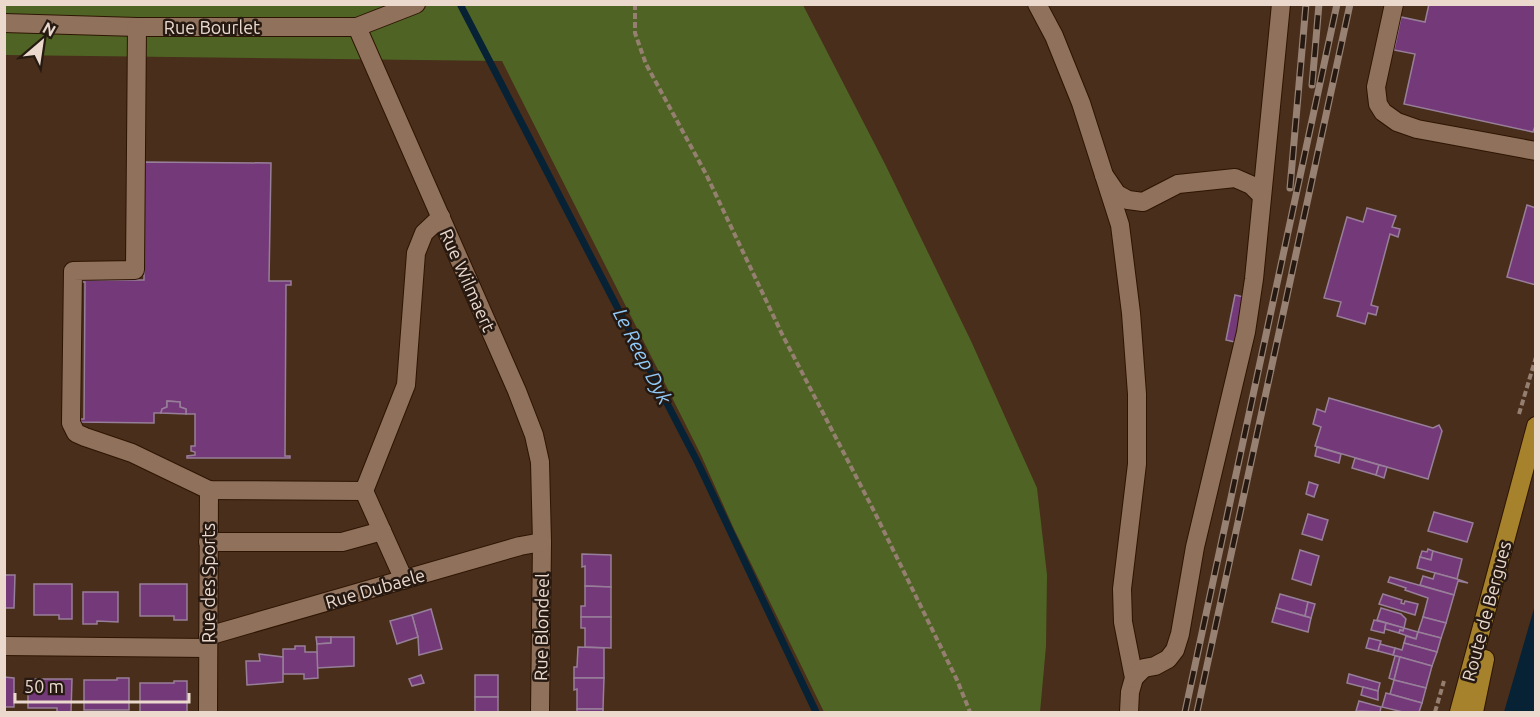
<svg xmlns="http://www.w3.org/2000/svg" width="1540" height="717" font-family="Ubuntu,sans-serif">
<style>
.green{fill:#4f6424}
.water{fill:#082235}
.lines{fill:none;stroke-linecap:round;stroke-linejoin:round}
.stream{stroke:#082235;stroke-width:7}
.building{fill:#743978;stroke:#987f99;stroke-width:1.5}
.minor-casing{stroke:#2e1503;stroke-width:20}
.major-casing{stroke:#2e1503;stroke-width:20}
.path{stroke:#957f70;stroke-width:4;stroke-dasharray:6 3;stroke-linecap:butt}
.minor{stroke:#90715c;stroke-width:18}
.major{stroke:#a6822c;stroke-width:18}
.rail-casing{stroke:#978172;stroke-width:7}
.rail{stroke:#251911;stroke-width:4.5;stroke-dasharray:14;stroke-linecap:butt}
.labels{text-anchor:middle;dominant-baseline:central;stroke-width:5;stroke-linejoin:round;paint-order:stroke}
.street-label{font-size:18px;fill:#ebd9ce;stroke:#251911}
.water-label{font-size:20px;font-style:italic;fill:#90c9f8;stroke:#251911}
</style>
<rect width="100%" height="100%" fill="#482e1b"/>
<polygon class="green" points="5,5 803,5 886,166 971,341 1037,488 1047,575 1046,646 1040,712 824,712 734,529 701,455 502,61 5,55"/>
<polygon class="water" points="1535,605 1535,712 1504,712"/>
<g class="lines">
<polyline class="stream" points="460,4 698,463 816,712"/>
</g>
<g class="building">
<polygon points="1429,4 1536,4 1536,123 1533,132 1404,104 1415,54 1394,50 1401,17 1425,22"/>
<polygon points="144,162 271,163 269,281 291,281 291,285 286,285 285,456 290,456 290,458 187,458 187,456 195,455 195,452 191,451 191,446 195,446 195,414 186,414 186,409 180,407 180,402 167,401 167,407 162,409 161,413 154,413 154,423 78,422 78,419 84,419 85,282 79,282 79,280 144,280"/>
<polygon points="1527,205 1536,208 1536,285 1507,277"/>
<polygon points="1367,208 1396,216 1392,227 1400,229 1398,237 1390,234 1371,305 1378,307 1376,315 1368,313 1365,324 1337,316 1341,302 1324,298 1347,217 1363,222"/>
<polygon points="1235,295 1244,297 1235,342 1226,340"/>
<polygon points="1329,398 1433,428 1439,425 1442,431 1428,479 1315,446 1321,427 1313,424 1317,409 1325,412"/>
<polygon points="167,401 180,402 180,407 186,409 186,414 161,413 162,409 167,407"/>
<polygon points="1317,447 1341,454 1339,463 1315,456"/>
<polygon points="1355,458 1379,465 1376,475 1352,468"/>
<polygon points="1379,465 1387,467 1384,478 1376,475"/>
<polygon points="1309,482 1318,485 1314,497 1306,494"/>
<polygon points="1434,512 1473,523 1467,542 1428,531"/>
<polygon points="1308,514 1328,520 1322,540 1302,534"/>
<polygon points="1428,549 1433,551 1431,560 1420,557 1422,551 1427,552"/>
<polygon points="1300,550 1319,556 1311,585 1292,579"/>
<polygon points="1433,551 1462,559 1457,579 1417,568 1420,557 1431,560"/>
<polygon points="582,554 611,555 611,587 585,586 585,566 582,567"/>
<polygon points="1435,573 1457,579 1468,583 1458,581 1454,595 1420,585 1423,576 1433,579"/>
<polygon points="4,575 15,575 14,608 4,608"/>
<polygon points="1390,577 1454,595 1446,623 1423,617 1428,598 1405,590 1406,588 1388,582"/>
<polygon points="34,584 72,584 72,619 59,619 59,615 34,615"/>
<polygon points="140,584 187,584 187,620 174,620 174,616 140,616"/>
<polygon points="585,586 611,587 611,617 581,617 581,606 585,606"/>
<polygon points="83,592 118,592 118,622 97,621 97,624 83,624"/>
<polygon points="1280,594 1308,602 1305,616 1276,608"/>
<polygon points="1383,594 1402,600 1401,603 1404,604 1405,601 1418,604 1415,615 1379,604"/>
<polygon points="1308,602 1315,604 1311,618 1305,616"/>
<polygon points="1276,608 1311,618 1308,632 1272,622"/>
<polygon points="1381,608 1401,614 1406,619 1404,628 1377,620"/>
<polygon points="431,609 442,649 419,655 418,637 412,615"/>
<polygon points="412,615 418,637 397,644 390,621"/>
<polygon points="581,617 611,617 611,648 585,647 585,628 581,628"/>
<polygon points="1423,617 1446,623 1441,638 1418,632"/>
<polygon points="1374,620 1386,623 1384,633 1371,630"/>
<polygon points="1386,623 1404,628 1403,631 1400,630 1399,633 1385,629"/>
<polygon points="1404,628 1418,632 1416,639 1399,633 1400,630 1403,631"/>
<polygon points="1418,632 1441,638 1437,652 1404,643 1406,636 1416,639"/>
<polygon points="316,637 331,637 331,643 317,644"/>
<polygon points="331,637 354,637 354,666 317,668 317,644 331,643"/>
<polygon points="1369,638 1381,641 1378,651 1366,648"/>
<polygon points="1404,643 1437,652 1432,666 1393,655 1395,648 1402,650"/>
<polygon points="1380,644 1395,648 1393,655 1378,651"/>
<polygon points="295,646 305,646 305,652 317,652 318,678 304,679 304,674 283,674 283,649 295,649"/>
<polygon points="578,647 604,648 604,678 574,678 574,667 577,667"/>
<polygon points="259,654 283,657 283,682 247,685 246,661 260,661"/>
<polygon points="1395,656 1400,657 1394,680 1389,678"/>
<polygon points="1400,657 1432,666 1426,688 1394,680"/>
<polygon points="1349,674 1380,683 1378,691 1347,683"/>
<polygon points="421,675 424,683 412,686 409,679"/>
<rect x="475" y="675" width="23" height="22"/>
<polygon points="4,677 14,678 14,707 4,707"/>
<polygon points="117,678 129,678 129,710 84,710 84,680 117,680"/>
<polygon points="574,678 604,678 603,709 577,709 577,689 574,690"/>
<polygon points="28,679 72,679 71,712 57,712 57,708 28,708"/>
<polygon points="1394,680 1426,688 1422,703 1390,694"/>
<polygon points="174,681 187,681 187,712 140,712 140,683 174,683"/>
<polygon points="1363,687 1378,691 1378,700 1361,695"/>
<polygon points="1386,693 1422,703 1419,712 1403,712 1382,707"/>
<rect x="475" y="697" width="23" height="15"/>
<polygon points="1359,701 1381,707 1380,712 1356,711"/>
<rect x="577" y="709" width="26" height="3"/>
</g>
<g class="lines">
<defs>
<g id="minor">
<polyline points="1037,4 1054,36 1081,103 1104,175 1117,194 1128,200 1143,202 1178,184 1235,178 1251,185 1262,196"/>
<polyline points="1394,4 1376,87 1378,104 1383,112 1397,122 1417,129 1536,151"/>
<polyline points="4,23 137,27 357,27 416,4"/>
<polyline points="137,27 135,270 73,271 71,423 76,433 85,437 132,453 209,490 364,491 406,385 416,253 424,233 441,217"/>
<polyline points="357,27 517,391 534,435 540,462 542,542 540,712"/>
<polyline points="1104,175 1120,225 1131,313 1137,394 1137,464 1122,589 1123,622 1134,678 1130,692 1129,712"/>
<polyline points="364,491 404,580"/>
<polyline points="208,542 342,542 382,531"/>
<polyline points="208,636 520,546 542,542"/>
<polyline points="4,646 208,648"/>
<polyline points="1134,678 1144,668 1155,666 1168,659 1175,650 1180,634 1195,547 1246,332 1254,279 1281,4"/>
<polyline points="208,712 209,490"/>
</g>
<g id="major">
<polyline points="1459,712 1536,426"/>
<polyline points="1474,712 1485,659"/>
</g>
</defs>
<use href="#minor" class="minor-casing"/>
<use href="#major" class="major-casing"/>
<g class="path">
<polyline points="635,4 635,33 646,64 706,174 782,334 875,513 957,680 970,712"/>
<polyline points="1519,414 1536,357"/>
<polyline points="1435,712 1444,681"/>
</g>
<use href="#minor" class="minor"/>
<use href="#major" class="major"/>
<defs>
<g id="rail">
<polyline points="1312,85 1319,4"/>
<polyline points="1290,188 1306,4"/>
<polyline points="1185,712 1337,4"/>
<polyline points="1197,712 1350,4"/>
</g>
</defs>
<use href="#rail" class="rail-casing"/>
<use href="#rail" class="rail"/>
</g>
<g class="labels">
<g class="street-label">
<text x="212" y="27">Rue Bourlet</text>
<text transform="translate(468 280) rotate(66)">Rue Wilmaert</text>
<text transform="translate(208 583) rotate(-90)">Rue des Sports</text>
<text transform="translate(375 588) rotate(-16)">Rue Dubaele</text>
<text transform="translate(1486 611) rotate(-75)">Route de Bergues</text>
<text transform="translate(541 627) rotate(-89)">Rue Blondeel</text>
</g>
<g class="water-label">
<text transform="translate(643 356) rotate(63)">Le Reep Dyk</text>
</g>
</g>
<rect width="1540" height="717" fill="none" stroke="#ebd9ce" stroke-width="12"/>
<g transform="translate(42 42) rotate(29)" stroke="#251911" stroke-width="4.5" paint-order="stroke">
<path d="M0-4.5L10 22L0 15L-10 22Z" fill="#ebd9ce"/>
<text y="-9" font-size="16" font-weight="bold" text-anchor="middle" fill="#ebd9ce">N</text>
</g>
<path d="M15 693v9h174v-9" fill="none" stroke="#ebd9ce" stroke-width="3"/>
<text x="24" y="693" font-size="18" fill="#ebd9ce" stroke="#251911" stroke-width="4.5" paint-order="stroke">50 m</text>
</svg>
